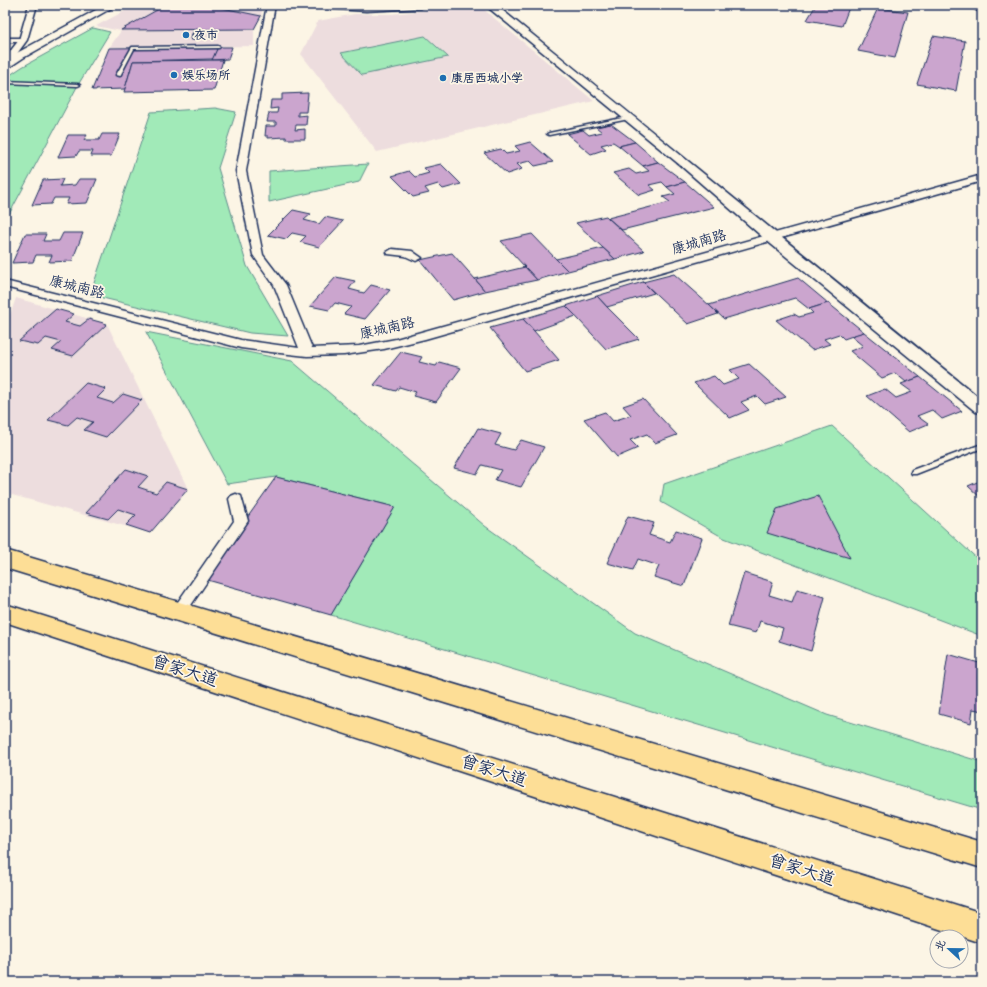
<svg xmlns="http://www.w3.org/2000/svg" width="987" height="987" font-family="'Balsamiq Sans','LXGW WenKai TC',sans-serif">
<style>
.built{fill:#edddde}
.green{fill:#a1eab8;stroke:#5e8c8b}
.building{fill:#cba5ce;stroke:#1b2f5e}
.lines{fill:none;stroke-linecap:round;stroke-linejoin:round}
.service-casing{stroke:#1b2f5e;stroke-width:3}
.pedestrian-casing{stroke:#1b2f5e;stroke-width:3}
.minor-casing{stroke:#1b2f5e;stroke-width:3}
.tertiary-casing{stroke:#1b2f5e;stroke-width:3}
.trunk-casing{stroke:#1b2f5e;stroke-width:3}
.service{fill:#fcf5e5;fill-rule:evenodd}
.pedestrian{fill:#fcf5e5;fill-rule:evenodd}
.minor{fill:#fcf5e5;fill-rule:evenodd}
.tertiary{fill:#fcf5e5;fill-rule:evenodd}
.trunk{fill:#fdde96;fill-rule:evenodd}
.poi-dot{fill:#1f6fb2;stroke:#fcf5e5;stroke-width:1.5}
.labels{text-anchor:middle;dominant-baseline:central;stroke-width:3.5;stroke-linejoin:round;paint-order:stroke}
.far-poi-label{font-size:12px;font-weight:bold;fill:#1b2f5e;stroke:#fcf5e5;text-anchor:start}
.street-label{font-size:14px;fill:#1b2f5e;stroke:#fcf5e5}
.near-street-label{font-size:17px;fill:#1b2f5e;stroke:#fcf5e5}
</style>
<rect width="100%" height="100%" fill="#fcf5e5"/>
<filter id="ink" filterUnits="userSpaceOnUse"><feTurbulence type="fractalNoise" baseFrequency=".025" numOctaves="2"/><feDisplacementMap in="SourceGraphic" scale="8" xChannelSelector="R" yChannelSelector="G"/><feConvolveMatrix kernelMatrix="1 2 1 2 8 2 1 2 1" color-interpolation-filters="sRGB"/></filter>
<g filter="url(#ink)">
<g class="built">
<polygon points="136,5 166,5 122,30 254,29 254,46 109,48 121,31 96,26"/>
<polygon points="208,5 263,5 261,16"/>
<polygon points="465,6 482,8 594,101 377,152 301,54 318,21 355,14 392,14"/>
<polygon points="16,298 107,324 188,489 150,533 5,493 5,329"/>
</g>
<g class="green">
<polygon points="93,28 110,32 78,85 5,222 5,84 10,75 22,67"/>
<polygon points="425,36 448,57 362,75 341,53"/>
<polygon points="215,108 236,112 218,168 247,266 288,336 250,333 90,295 151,112"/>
<polygon points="368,164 359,182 269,202 269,171"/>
<polygon points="146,332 292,361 485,526 635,633 827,715 982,762 982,810 331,615 395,507 276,477 227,484"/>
<polygon points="832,426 982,563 982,636 724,538 661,502 664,484"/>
</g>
<g class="building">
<polygon points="166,5 208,5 261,16 254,29 121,30"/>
<polygon points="816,5 850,5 842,26 807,20"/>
<polygon points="878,8 908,12 895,58 858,51"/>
<polygon points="933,36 965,41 956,91 917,84"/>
<polygon points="218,47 213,59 133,61 125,89 92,90 109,48"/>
<polygon points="218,47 232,47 228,59 212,60"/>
<polygon points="223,60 214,90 124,92 133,61"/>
<polygon points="308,93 306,112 298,112 298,116 307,115 306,125 296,125 295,130 305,129 305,139 286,139 286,137 268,138 268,136 265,136 266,126 276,126 276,122 267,122 269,113 277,113 278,108 270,109 271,100 282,100 282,94"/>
<polygon points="611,124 635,142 619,146 613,142 601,145 606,149 591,154 567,134 583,130 589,135 602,132 596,127"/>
<polygon points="102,134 120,134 111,156 91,156 93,151 79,151 76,156 58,157 68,135 87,135 84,140 99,140"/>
<polygon points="530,142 553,162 535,166 530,161 517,164 522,169 507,174 484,153 501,149 506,154 520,151 515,146"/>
<polygon points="635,142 658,162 643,166 619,146"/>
<polygon points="658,162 685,182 667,187 662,182 649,185 655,190 639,195 613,173 629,169 636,174 649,171 643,166"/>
<polygon points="441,164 461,184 443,189 438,184 425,188 429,193 413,197 392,176 409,171 415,177 429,173 424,168"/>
<polygon points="63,179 60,186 75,185 79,179 97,179 87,203 66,204 69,198 54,198 51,204 32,205 43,180"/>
<polygon points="685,182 714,207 622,230 608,218 670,202 663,197 675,194 667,187"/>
<polygon points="293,210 311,214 304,220 319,224 325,217 343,221 319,247 300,242 306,236 292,233 286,239 268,235"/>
<polygon points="606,216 608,218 644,251 615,259 576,223"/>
<polygon points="63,233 83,233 72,261 49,262 52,255 36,255 33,262 12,263 25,234 46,234 43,241 59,241"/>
<polygon points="532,234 556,259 568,271 537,280 501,241"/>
<polygon points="603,248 615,259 568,271 556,259"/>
<polygon points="452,253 475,279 485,291 453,300 420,260"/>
<polygon points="525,267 537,280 485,291 475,279"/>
<polygon points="674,274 709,305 718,314 688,324 643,282"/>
<polygon points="336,277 355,281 349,289 364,293 371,285 390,290 365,319 344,314 351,307 335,303 329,310 310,306"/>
<polygon points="798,278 828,303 809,309 795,298 724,319 709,305"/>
<polygon points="643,282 654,293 607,307 597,296"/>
<polygon points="597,296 607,307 639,339 606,349 566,306"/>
<polygon points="828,303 864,332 844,339 839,334 824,339 830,344 812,350 776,320 794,314 799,317 813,313 809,309"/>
<polygon points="566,306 576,316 534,331 523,319"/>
<polygon points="56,309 74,314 65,322 80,326 89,319 107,324 73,356 52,350 61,342 46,338 38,345 19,341"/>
<polygon points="523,319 534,331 559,360 525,371 490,328"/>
<polygon points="864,332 920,377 906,382 895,373 882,378 850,351 863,346 851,336"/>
<polygon points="401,352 422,357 419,362 436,366 439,362 461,368 436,402 413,396 416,392 399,387 396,391 374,385"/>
<polygon points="749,364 786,397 765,404 757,396 741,402 749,410 730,418 694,383 714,376 723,385 739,379 730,370"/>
<polygon points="920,377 962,411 942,419 932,410 917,416 928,424 909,432 867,396 885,389 896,398 912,392 901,384"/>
<polygon points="86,383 106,389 97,398 113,403 123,394 142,400 106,437 84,430 93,422 77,417 68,425 48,420"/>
<polygon points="643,399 677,435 655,443 647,434 630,440 638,448 617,457 584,419 605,412 613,421 631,415 623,406"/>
<polygon points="478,428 501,434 495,445 514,450 521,440 544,447 521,487 495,480 501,470 482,465 477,474 454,468"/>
<polygon points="126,469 148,476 138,487 156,493 166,482 188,489 150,533 126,525 136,515 118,509 108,519 86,513"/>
<polygon points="276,477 395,507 331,615 204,579"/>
<polygon points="982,480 982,499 968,486"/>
<polygon points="818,496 850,558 767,533 777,509"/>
<polygon points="628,516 654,523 649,535 670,542 676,530 702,538 684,586 654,577 659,566 638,559 633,570 607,563"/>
<polygon points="744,573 773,582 769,595 792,602 797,589 825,597 811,651 779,641 783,628 760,621 756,633 728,626"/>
<polygon points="948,654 979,663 978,679 982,680 982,711 973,709 971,723 939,714"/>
</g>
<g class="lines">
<defs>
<g id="service">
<polygon points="196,29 199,30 194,39 192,39 191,38"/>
<polygon points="218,46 220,47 219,48 134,49 120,76 116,75 132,47"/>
<polygon points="5,81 78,84 80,85 78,86 5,83"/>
<polygon points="627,117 629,118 629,119 549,135 547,134 549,133"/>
<polygon points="982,444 982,448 916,474 912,474 911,472 912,470"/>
</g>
<polygon id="pedestrian" points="5,38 23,38 26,40 23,42 5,42"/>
<g id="minor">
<polygon points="29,5 37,5 27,40 8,66 5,67 5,58 19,40"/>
<polygon points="267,5 275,5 246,171 263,255 286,285 312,348 359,346 396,339 982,175 982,181 425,339 384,349 344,355 307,356 271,352 241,348 5,287 5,281 241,340 299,348 274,285 253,255 236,171"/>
<polygon points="392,249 412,251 422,258 416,261 405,256 388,254 387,252"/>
<polygon points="236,494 241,496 248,521 183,617 178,619 173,617 170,613 173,609 234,521 229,499 231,496"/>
</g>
<g id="tertiary">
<polygon points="105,5 117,5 23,58 5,70 5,62 15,54"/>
<polygon points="317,5 426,5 421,8 366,11 322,8"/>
<path d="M 485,5 L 496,5 C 659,136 819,269 982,400 L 982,413 L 976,412 L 766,240 L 680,165 Z"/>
<polygon points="967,5 982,6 982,13"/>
</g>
<g id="trunk">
<polygon points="5,550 982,842 982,868 5,568"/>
<polygon points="5,604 982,913 982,943 5,622"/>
</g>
</defs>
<use href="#service" class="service-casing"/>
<use href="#pedestrian" class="pedestrian-casing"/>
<use href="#minor" class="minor-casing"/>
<use href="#tertiary" class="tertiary-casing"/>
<use href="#trunk" class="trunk-casing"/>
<use href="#service" class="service"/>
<use href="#pedestrian" class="pedestrian"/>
<use href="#minor" class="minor"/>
<use href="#tertiary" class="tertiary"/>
<use href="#trunk" class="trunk"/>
</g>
</g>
<g class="poi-dot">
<circle cx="186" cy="35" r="4"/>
<circle cx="174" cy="75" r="4"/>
<circle cx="443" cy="78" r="4"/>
</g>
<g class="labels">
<g class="far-poi-label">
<text x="194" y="35">夜市</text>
<text x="182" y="75">娱乐场所</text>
<text x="451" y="78">康居西城小学</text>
</g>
<g class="street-label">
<text transform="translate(699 242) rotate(-16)">康城南路</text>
<text transform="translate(77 287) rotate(14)">康城南路</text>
<text transform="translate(387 328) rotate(-13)">康城南路</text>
</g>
<g class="near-street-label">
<text transform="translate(185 671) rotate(18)">曾家大道</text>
<text transform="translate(494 771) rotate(18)">曾家大道</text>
<text transform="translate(802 870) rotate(18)">曾家大道</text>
</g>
</g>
<rect width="987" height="987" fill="none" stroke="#fcf5e5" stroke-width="20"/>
<rect x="10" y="10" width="967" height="967" fill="none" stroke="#1b2f5e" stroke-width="1.5" filter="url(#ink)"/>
<g transform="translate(949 949) rotate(292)"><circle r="19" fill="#fcf5e5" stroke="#a2a6af"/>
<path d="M0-3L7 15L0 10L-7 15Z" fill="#1f6fb2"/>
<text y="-6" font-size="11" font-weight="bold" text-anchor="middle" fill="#1b2f5e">北</text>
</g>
</svg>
